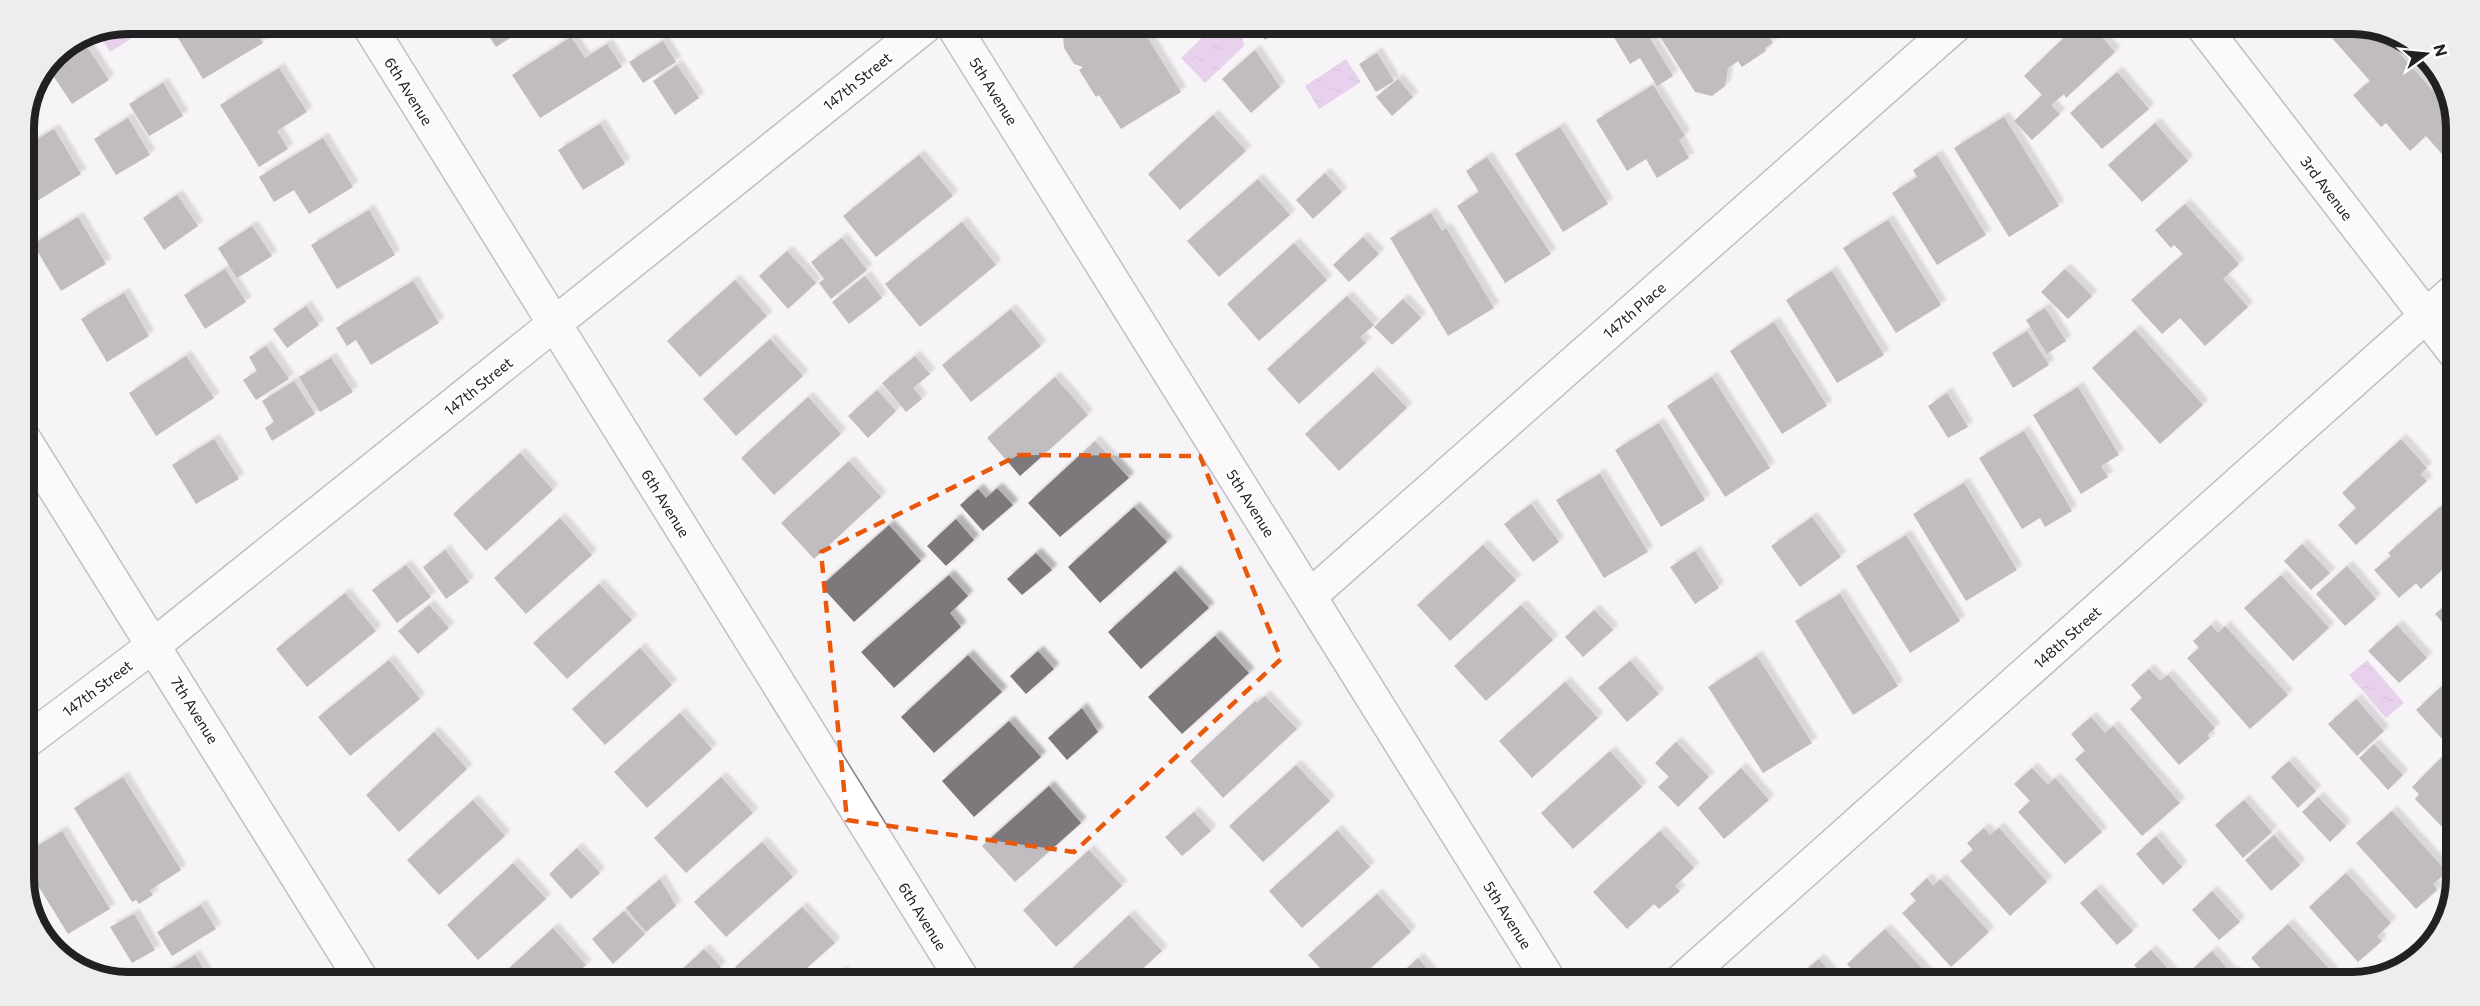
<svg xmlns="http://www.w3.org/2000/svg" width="2480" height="1006" font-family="Commissioner,sans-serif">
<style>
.water{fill:url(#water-ripples)}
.building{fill:#7b787c;filter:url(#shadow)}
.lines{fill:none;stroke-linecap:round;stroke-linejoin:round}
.street-casing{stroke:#817e81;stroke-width:36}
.secondary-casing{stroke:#817e81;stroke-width:36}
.street{stroke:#fff;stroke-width:33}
.secondary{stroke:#fff;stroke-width:33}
.marked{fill:none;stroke:#e8590c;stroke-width:4.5;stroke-dasharray:12 8;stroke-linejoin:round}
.labels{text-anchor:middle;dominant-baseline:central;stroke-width:4.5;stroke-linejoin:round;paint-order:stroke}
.street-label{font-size:15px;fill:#212022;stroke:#fff}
.rim{fill:none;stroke:#212022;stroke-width:8}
</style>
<defs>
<pattern id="water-ripples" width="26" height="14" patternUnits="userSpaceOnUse" patternTransform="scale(1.5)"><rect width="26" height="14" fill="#d4a7df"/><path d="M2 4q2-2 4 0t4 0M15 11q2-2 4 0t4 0" fill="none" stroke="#b68fbf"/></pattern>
<filter id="shadow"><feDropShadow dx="5.5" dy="-5.5" stdDeviation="1.5" flood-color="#0004"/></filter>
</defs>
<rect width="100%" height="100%" fill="#f7f4f8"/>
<g class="water">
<polygon points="1216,24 1237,25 1242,34 1244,46 1205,83 1181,58"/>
<polygon points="122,25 131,39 110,52 96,30"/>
<polygon points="1346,59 1361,82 1319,109 1305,86"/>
<polygon points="2367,660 2404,703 2386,718 2349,675"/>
</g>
<g class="building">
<polygon points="190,24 251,24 263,43 203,79 175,33"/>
<polygon points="481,24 532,24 496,47"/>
<polygon points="663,24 684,24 669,34"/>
<polygon points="730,24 754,24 737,35"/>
<polygon points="763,24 791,24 771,37"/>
<polygon points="1081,24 1139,24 1181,92 1121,129 1099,95 1096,97 1079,70 1083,67 1074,64 1064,48 1063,35"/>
<polygon points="1255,24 1292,24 1265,40"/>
<polygon points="1606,24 1641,24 1673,76 1657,86 1640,58 1630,64"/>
<polygon points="1652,24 1761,24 1773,43 1765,48 1766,51 1742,67 1738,61 1728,68 1725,86 1712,96 1695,92"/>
<polygon points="2078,24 2090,24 2115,52 2066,98 2064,94 2051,105 2060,114 2032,140 2014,121 2042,95 2024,76"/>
<polygon points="2345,24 2378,29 2441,100 2439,102 2456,122 2455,169 2426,136 2410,151 2386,123 2381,127 2353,95 2370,81 2331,37"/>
<polygon points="571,37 585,58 607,44 622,67 540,118 512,75"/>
<polygon points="663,41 676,62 643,83 629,62"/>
<polygon points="87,47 109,80 72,104 50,71"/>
<polygon points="1255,50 1280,87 1251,113 1222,79"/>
<polygon points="1377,53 1394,81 1376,92 1359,64"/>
<polygon points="677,65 699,98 675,115 653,81"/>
<polygon points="279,68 307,112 277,131 288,149 259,167 220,105"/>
<polygon points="2117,72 2149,109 2102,149 2070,113"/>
<polygon points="1398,79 1413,97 1392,116 1376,97"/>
<polygon points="163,83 183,116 149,136 129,104"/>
<polygon points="1653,85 1685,136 1679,140 1689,158 1657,178 1646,159 1627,171 1596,120"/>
<polygon points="1213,115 1246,151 1180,210 1148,174"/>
<polygon points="2004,117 2059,206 2009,237 1954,148"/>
<polygon points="128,118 150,155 116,175 94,139"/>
<polygon points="2155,123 2188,161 2142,202 2108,165"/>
<polygon points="600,124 625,164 583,190 558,150"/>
<polygon points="1560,127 1608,204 1563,232 1515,154"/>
<polygon points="54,129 81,174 24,209 24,147"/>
<polygon points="323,138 353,187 309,214 294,190 274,202 259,177"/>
<polygon points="919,155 953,196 876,257 843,216"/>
<polygon points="1937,155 1986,235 1937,265 1892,193 1917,177 1913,170"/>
<polygon points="1487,157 1551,254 1505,283 1457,206 1479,192 1466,171"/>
<polygon points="1325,173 1342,192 1313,219 1296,200"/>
<polygon points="1258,179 1290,215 1219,277 1187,241"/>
<polygon points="177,195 198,226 164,250 143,218"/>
<polygon points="2185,204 2239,264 2223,279 2248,307 2205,346 2180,318 2162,334 2131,300 2183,254 2174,245 2171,248 2155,230"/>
<polygon points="369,210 395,255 337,289 311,245"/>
<polygon points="1431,213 1442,231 1446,228 1494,308 1448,336 1390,238"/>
<polygon points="78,217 106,264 61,291 33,244"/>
<polygon points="1888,220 1941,305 1896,333 1843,248"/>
<polygon points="962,222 996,265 920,327 885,284"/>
<polygon points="252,226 272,256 237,278 218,248"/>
<polygon points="1363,237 1379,254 1349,282 1333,265"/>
<polygon points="842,238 867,270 831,299 819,283 824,279 811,262"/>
<polygon points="1294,243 1327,280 1259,341 1227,304"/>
<polygon points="787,251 816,283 788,309 759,276"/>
<polygon points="225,269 246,302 205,329 184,295"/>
<polygon points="2065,269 2092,296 2068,319 2041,292"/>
<polygon points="1832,271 1884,355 1837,383 1786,300"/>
<polygon points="865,276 882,298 849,324 832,302"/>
<polygon points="735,280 767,316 700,377 667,341"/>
<polygon points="413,281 439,323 371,365 356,340 347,346 336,328"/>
<polygon points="124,293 149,336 107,362 81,319"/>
<polygon points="1347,296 1374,325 1360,337 1366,343 1299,404 1267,369"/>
<polygon points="1403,299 1421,318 1392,345 1374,327"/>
<polygon points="306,306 319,325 287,348 273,329"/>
<polygon points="2045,308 2066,341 2047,354 2026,320"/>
<polygon points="1011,309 1041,346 971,402 942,365"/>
<polygon points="1774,322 1827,406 1782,434 1730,351"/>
<polygon points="2135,330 2203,405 2160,444 2092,368"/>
<polygon points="2027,331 2049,365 2013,388 1992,353"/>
<polygon points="770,339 803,376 736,436 703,399"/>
<polygon points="266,346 289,379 256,400 243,380 257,371 249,357"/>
<polygon points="186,356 214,398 156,436 129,393"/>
<polygon points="915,356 930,374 913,388 922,399 906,412 882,383"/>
<polygon points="331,358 353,392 320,412 299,377"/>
<polygon points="1373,372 1407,408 1339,471 1305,434"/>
<polygon points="1055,377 1088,415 1020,476 987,438"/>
<polygon points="1712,377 1770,468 1725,497 1667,406"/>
<polygon points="294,381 315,414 272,441 265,428 274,422 262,401"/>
<polygon points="2078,387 2119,455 2101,466 2108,477 2081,494 2033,415"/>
<polygon points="877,390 896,411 868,438 848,416"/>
<polygon points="1947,393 1968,427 1948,438 1928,406"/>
<polygon points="808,397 841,434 774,495 741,458"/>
<polygon points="1659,423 1705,500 1661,527 1615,450"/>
<polygon points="2024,431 2072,511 2045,527 2040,518 2022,529 1979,458"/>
<polygon points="214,439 239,479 196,504 172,465"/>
<polygon points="2401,439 2427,468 2420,474 2427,481 2356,545 2338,525 2356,508 2342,493"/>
<polygon points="1095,441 1129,478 1060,537 1028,503"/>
<polygon points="520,453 553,490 486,551 453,514"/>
<polygon points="849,461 881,497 814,559 781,523"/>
<polygon points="1600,474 1648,552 1604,578 1556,500"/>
<polygon points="1964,483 2017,570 1966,601 1913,514"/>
<polygon points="997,488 1013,505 983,531 960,505 978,489 986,498"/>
<polygon points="1531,504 1559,542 1533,562 1504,524"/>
<polygon points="2441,506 2450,516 2452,514 2452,561 2421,589 2416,583 2399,598 2374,570 2391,556 2388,553"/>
<polygon points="1134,507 1167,542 1100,603 1068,567"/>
<polygon points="1812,517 1841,557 1800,587 1771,546"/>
<polygon points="560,518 592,555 526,614 494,578"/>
<polygon points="956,519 974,540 946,566 927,546"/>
<polygon points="889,525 921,561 854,622 821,586"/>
<polygon points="1906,535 1960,621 1910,653 1856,566"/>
<polygon points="2302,544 2330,573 2311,590 2284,561"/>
<polygon points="1483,545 1516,580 1450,641 1417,605"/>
<polygon points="445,550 469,582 446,599 423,567"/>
<polygon points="1695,551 1719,588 1695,604 1670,567"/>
<polygon points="1036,553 1052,570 1022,595 1007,579"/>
<polygon points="406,565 431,597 397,623 372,590"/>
<polygon points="2347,566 2376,599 2345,626 2316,594"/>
<polygon points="1175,571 1209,608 1141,669 1108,632"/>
<polygon points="949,575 968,596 950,613 961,627 894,688 861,652"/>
<polygon points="2281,575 2329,628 2293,661 2244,608"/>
<polygon points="599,584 632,620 567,679 533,643"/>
<polygon points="345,593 376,631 307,687 276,649"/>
<polygon points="1840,594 1898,686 1853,715 1795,621"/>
<polygon points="2451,600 2451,632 2435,614"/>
<polygon points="429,605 449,628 418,654 398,631"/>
<polygon points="1521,605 1553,640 1486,701 1454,666"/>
<polygon points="1594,610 1613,630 1583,657 1565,637"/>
<polygon points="2211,625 2218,633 2225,626 2288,695 2250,729 2187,658 2199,648 2193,641"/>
<polygon points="2397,625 2427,658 2399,683 2368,651"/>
<polygon points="1215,636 1249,673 1182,734 1148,697"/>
<polygon points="640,648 672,685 605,745 572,709"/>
<polygon points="1038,651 1054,669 1026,694 1010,676"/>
<polygon points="968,655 1002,692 934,753 901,717"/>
<polygon points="1757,656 1812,743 1763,773 1708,687"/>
<polygon points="389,660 420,699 350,756 318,717"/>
<polygon points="1630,661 1659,694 1627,722 1598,688"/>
<polygon points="2149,669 2160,681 2168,675 2215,728 2207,735 2210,738 2179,765 2130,709 2142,698 2131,685"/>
<polygon points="1565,682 1598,718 1532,778 1499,741"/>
<polygon points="2444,684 2450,691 2450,734 2443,740 2416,710"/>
<polygon points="1265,696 1297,729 1223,798 1190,761 1255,701 1257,703"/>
<polygon points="2356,699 2384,731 2357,756 2328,724"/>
<polygon points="1082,708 1098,732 1067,760 1048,738"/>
<polygon points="680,713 712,749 647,808 614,772"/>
<polygon points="2091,717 2105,733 2113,726 2180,803 2142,836 2075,759 2085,751 2071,734"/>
<polygon points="1009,721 1041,757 974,817 942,781"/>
<polygon points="434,732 467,769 399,832 366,795"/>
<polygon points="1676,742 1709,777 1678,807 1658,787 1669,777 1655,763"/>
<polygon points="2374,744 2403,775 2388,790 2359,758"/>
<polygon points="1610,751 1642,787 1573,849 1541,813"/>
<polygon points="2442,757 2450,765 2449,834 2415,799 2419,794 2412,787"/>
<polygon points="2289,761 2316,791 2298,808 2271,777"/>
<polygon points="1296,765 1330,801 1263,862 1229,826"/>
<polygon points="1741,768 1769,800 1724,839 1698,808"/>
<polygon points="2032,768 2048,785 2055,778 2102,832 2065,864 2018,812 2030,801 2014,784"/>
<polygon points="123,777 181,870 150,890 153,895 139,904 136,900 132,902 74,808"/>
<polygon points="721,777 753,813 686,873 654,838"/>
<polygon points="1049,786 1081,823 1015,882 982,846"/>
<polygon points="2318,797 2346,826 2330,842 2302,812"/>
<polygon points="473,800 505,836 439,895 407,860"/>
<polygon points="2244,800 2272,832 2243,858 2215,825"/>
<polygon points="2392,811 2447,872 2433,884 2437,890 2416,909 2356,843"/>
<polygon points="1194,812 1211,831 1182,856 1165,837"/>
<polygon points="1984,828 1990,835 1999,828 2047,882 2010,916 1960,861 1973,850 1967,843"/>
<polygon points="1337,830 1370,867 1302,928 1269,891"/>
<polygon points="62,831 110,909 68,934 24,863 24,854"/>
<polygon points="1660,831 1694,868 1675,886 1680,891 1659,909 1654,904 1627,929 1593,892"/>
<polygon points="2274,835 2300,865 2271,891 2245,860"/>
<polygon points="2156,836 2182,867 2163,885 2136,854"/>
<polygon points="762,842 793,877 726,937 694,902"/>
<polygon points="577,848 600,873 571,899 549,874"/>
<polygon points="1089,850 1122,886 1056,947 1023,910"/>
<polygon points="513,863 546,899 478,960 447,925"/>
<polygon points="2346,873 2391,923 2377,936 2382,941 2358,962 2309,907"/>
<polygon points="1927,878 1933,886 1941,879 1989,932 1951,967 1902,913 1916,901 1910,894"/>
<polygon points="660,879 676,906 646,932 626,908"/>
<polygon points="2096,889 2133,931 2117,945 2080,903"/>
<polygon points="2212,891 2240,922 2219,940 2192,910"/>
<polygon points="1377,894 1411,932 1355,982 1333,982 1308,955"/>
<polygon points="201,905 216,929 172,956 157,932"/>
<polygon points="802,907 835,943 791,982 749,982 735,967"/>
<polygon points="624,911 645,934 613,964 592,939"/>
<polygon points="134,914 155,950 132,963 110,927"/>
<polygon points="1129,915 1162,951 1128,982 1070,982 1064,976"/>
<polygon points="2288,924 2333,973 2323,982 2273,982 2251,958"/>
<polygon points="553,928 586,965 567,982 494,982"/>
<polygon points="1885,929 1933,980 1931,982 1864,982 1847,964"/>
<polygon points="704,949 721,967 704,982 675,982 672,979"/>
<polygon points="2151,950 2180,982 2149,982 2134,965"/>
<polygon points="2212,951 2232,974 2234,972 2243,982 2204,982 2192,969"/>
<polygon points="195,955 211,982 151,982"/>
<polygon points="1418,958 1439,982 1392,982"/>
<polygon points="1819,959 1839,982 1809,982 1802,973"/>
<polygon points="842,971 851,982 830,982"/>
</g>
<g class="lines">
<defs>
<g id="street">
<polyline points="368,24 964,982"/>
<polyline points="952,24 1550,982"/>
<polyline points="2201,24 2454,352"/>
<polyline points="24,439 363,982"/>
<polyline points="1310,596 1957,24"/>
<polyline points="1680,982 2454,291"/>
</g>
<polyline id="secondary" points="24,743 154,645 928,24"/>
</defs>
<use href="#street" class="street-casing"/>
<use href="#secondary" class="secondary-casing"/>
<use href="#street" class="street"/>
<use href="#secondary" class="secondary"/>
</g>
<path d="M0 0H2480V1006H0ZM 1019,455 L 1200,456 L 1281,659 L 1074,852 L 847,820 L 821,552 Z" fill="#f7f4f8" fill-opacity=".55" fill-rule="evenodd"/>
<path class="marked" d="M 1019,455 L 1200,456 L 1281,659 L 1074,852 L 847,820 L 821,552 Z"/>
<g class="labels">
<g class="street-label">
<text transform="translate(857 81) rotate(-39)">147th Street</text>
<text transform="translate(409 91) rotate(58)">6th Avenue</text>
<text transform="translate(994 91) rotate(58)">5th Avenue</text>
<text transform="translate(2327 188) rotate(53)">3rd Avenue</text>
<text transform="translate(1634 310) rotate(-41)">147th Place</text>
<text transform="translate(478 386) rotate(-39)">147th Street</text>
<text transform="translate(666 503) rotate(58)">6th Avenue</text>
<text transform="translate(1251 503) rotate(58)">5th Avenue</text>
<text transform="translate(2067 637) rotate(-42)">148th Street</text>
<text transform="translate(97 688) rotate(-37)">147th Street</text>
<text transform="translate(195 710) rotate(58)">7th Avenue</text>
<text transform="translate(1508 915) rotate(58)">5th Avenue</text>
<text transform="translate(923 916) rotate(58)">6th Avenue</text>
</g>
</g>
<path d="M0 0H2480V1006H0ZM128 34H2352A94 94 0 0 1 2446 128V878A94 94 0 0 1 2352 972H128A94 94 0 0 1 34 878V128A94 94 0 0 1 128 34Z" fill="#ededed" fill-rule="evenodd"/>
<path class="rim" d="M128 34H2352A94 94 0 0 1 2446 128V878A94 94 0 0 1 2352 972H128A94 94 0 0 1 34 878V128A94 94 0 0 1 128 34Z"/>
<g transform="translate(2426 54) rotate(75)" stroke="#ffffff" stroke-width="4.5" paint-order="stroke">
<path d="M0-4.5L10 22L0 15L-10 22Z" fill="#212022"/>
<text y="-9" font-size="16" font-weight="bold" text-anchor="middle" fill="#212022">N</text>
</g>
</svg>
